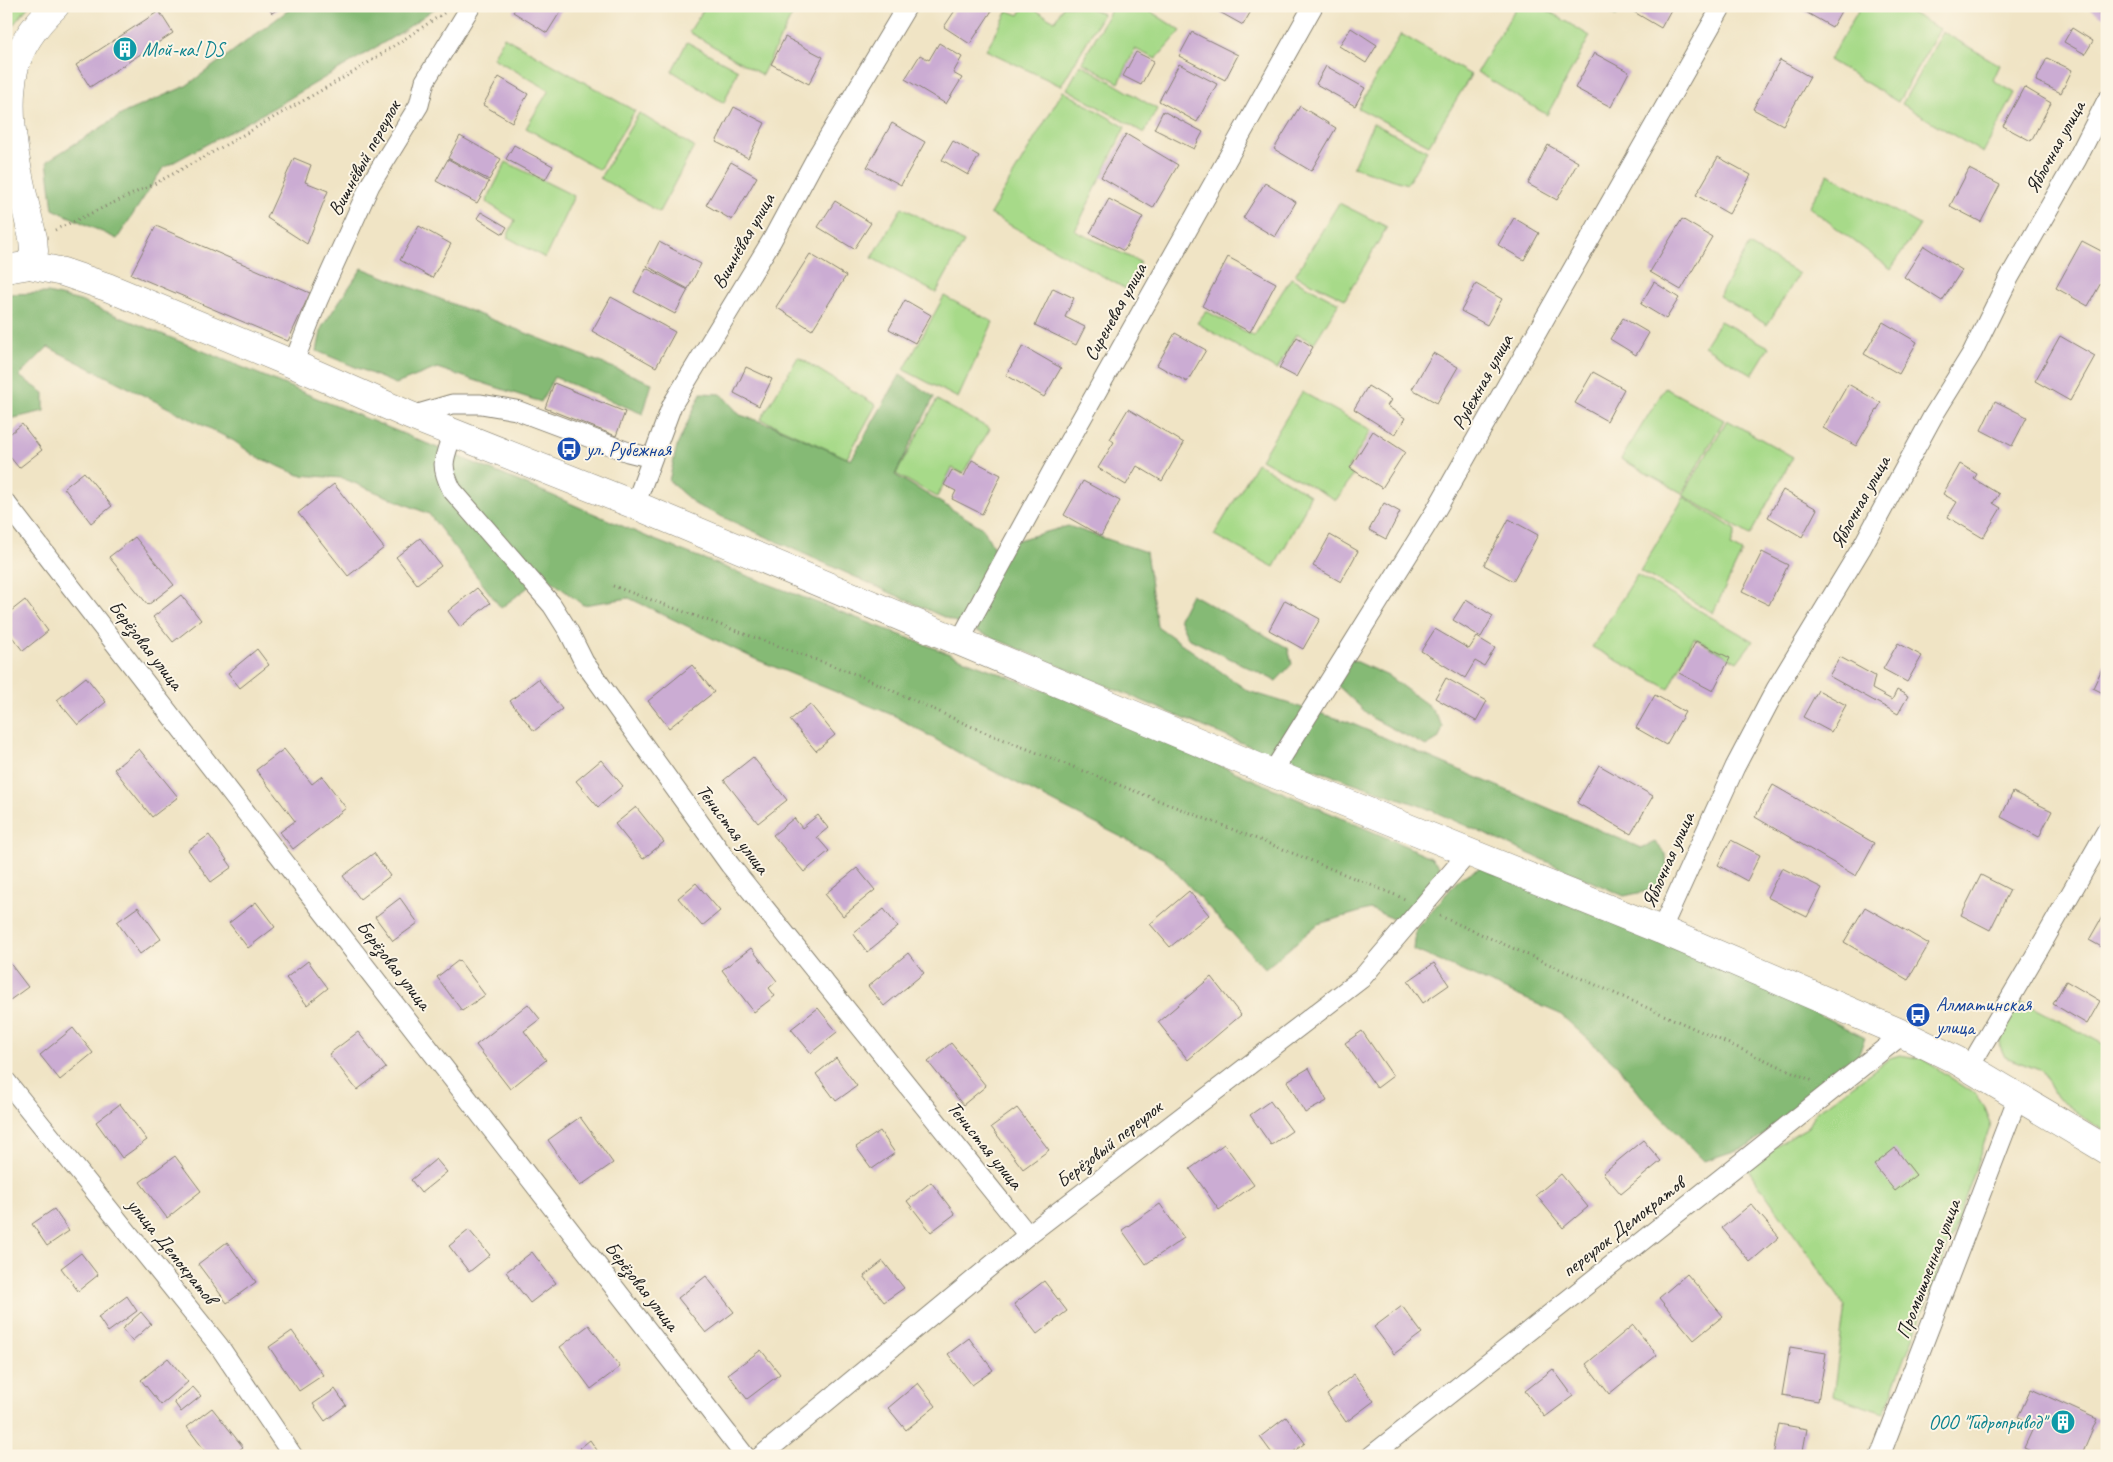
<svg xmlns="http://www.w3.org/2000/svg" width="2113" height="1462" font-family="Caveat,sans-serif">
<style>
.green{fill:#a7da89;stroke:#627b52}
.forest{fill:#85ba75;stroke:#506b48}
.building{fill:#cbacd3}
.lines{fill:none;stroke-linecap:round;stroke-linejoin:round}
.street-casing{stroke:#868070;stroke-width:21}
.secondary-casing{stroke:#868070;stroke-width:29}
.path{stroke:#868070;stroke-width:3;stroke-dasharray:1 4;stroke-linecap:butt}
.street{stroke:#fff;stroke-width:19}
.secondary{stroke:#fff;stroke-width:28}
.labels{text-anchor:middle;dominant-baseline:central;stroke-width:4;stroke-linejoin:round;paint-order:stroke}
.culture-label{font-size:20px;fill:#0d838f;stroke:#fcf5e5;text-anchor:start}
.street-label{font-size:20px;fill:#1c1c1c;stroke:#fcf5e5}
.transit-label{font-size:20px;fill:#164399;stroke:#fcf5e5;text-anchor:start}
</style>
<rect width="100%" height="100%" fill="#fcf5e5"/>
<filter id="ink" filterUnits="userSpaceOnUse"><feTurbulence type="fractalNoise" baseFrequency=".02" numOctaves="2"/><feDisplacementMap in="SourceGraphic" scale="10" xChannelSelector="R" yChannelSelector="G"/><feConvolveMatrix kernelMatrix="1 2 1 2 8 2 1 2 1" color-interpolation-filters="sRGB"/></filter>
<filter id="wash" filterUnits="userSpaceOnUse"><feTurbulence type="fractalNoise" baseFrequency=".0096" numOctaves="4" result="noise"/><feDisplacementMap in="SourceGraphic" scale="20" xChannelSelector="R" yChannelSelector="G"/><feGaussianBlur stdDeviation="1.12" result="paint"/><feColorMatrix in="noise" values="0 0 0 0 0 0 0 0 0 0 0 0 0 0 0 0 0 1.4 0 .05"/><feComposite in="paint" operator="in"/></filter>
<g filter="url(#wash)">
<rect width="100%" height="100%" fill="#f0e4c5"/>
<g class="green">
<polygon points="6,6 29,6 6,33"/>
<polygon points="706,6 791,6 795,9 762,75 689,32"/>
<polygon points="1063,6 1086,6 1103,14 1061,86 986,50 1008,11 1019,15 1024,7 1035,10 1055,21"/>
<polygon points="1113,6 1142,6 1181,31 1156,59 1135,49 1119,83 1082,62"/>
<polygon points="1517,6 1540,6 1590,36 1547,115 1477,72"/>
<polygon points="1600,6 1622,6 1616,16"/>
<polygon points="1861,6 1899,6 1940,29 1898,102 1829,60"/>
<polygon points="1943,32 2000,65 1993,80 2015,93 1983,153 1902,104"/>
<polygon points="1401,34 1471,75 1429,145 1358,108"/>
<polygon points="504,37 635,111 599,170 526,128 549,90 493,58"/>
<polygon points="687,42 738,70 724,103 672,71"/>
<polygon points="1081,64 1157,109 1144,133 1067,89"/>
<polygon points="1063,91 1125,127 1075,231 1140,262 1126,289 990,214"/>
<polygon points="639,113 694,147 659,212 600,178"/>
<polygon points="1373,123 1427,151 1407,184 1353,167"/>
<polygon points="506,162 574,196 545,258 507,237 515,220 486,202"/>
<polygon points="1828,174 1920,225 1891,269 1809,207"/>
<polygon points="1339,203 1387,227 1345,299 1295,275"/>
<polygon points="902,207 964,242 936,293 872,258"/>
<polygon points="1749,245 1799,274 1767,325 1719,296"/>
<polygon points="1291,278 1339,303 1314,343 1296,334 1277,370 1197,323 1206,311 1254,336"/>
<polygon points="944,296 993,322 958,398 904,370"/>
<polygon points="1720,321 1769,347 1752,375 1704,346"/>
<polygon points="798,357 876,405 847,458 761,419"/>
<polygon points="1665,388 1724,420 1682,493 1621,459"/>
<polygon points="1302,392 1371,430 1347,470 1353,476 1336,500 1261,459"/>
<polygon points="937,400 990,429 963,473 952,468 937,497 896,474"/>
<polygon points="1727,420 1793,457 1750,535 1683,495"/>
<polygon points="1257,463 1310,495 1303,513 1274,567 1214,535"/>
<polygon points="1684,497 1736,530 1731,546 1742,552 1713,613 1640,571"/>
<polygon points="1637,575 1753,641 1737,662 1694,638 1669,689 1592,647"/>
<polygon points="2017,1001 2035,1008 2107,1046 2107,1131 2095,1125 2056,1097 2042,1071 2005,1057 1999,1044"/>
<polygon points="1900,1055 1923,1059 1975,1094 1985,1108 1991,1123 1954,1231 1884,1413 1833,1396 1845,1306 1744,1164 1808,1127 1814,1114 1890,1058"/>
</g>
<g class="forest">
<polygon points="294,6 438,6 400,33 275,107 163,168 117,239 53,209 47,161 126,112 186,86"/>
<polygon points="362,268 652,383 643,414 554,377 541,402 437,368 396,384 317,351 322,327"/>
<polygon points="48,293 80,301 140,325 549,494 652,539 1079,704 1431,857 1442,869 1399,921 1370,909 1318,924 1265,969 1164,859 966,757 895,716 755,659 629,598 583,605 544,575 501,608 429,514 342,478 299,475 255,456 234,441 48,347 19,376 44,393 44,411 6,420 6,294"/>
<polygon points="900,375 934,397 895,475 983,528 993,547 1068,526 1146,552 1157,626 1248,691 1348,722 1641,848 1655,842 1666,854 1667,875 1657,889 1624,896 1424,807 1261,751 946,618 696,505 669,481 677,446 701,393 721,394 740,415 774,426 851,460"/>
<polygon points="1191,594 1288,648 1292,664 1276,681 1188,638 1179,618"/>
<polygon points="1351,659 1388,676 1429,706 1443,726 1439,738 1426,746 1372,718 1337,685"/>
<polygon points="1480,868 1749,978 1865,1038 1857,1059 1749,1146 1704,1161 1642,1097 1618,1066 1560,1014 1414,950 1416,929 1460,878"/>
</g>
<g id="blocks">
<g class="building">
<polygon points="267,6 282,6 272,13"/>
<polygon points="517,6 558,6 562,9 547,33 513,12"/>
<polygon points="958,6 995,6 970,44 944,27"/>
<polygon points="1218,6 1254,6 1243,25 1216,10"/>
<polygon points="1631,6 1673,6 1661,28 1629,9"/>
<polygon points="1804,6 1844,6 1832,27 1802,10"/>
<polygon points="2085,6 2107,6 2107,15 2105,18"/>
<polygon points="159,11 173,33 90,87 76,65"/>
<polygon points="1351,28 1377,45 1366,63 1339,46"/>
<polygon points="2072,28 2093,41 2085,54 2064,42"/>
<polygon points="1192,32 1238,55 1225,80 1179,56"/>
<polygon points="785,37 823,57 809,84 771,64"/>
<polygon points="939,43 962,57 953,73 962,78 946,104 905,79 920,55 929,60"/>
<polygon points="1136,52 1154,61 1141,85 1123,76"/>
<polygon points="1594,53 1629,72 1611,107 1575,88"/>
<polygon points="2047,58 2072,70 2061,93 2036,81"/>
<polygon points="1780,60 1810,77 1783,125 1753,109"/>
<polygon points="1179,64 1217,84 1197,122 1159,101"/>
<polygon points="1326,66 1365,88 1355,106 1316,84"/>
<polygon points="499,77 528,94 512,122 483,105"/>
<polygon points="2024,87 2051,103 2031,141 2003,126"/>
<polygon points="1300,106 1336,128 1311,171 1274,149"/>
<polygon points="734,107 765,123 748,158 716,142"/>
<polygon points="1163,111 1203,132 1194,149 1154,129"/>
<polygon points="892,123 925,142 901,185 867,167"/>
<polygon points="1126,134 1178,165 1153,208 1101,177"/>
<polygon points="460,136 501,159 489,180 448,158"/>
<polygon points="953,141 979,156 968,175 942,160"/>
<polygon points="514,145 553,166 545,180 506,159"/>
<polygon points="1548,145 1578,162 1557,200 1528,184"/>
<polygon points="1718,157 1751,175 1729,214 1696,195"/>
<polygon points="294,158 311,165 305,182 328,191 307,244 267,218"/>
<polygon points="448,159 489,182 477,203 436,181"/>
<polygon points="731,162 757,177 732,220 706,205"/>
<polygon points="1969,169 2000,185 1981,222 1950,206"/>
<polygon points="1265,183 1296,202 1275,237 1243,218"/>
<polygon points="1109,199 1143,217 1124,251 1090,233"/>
<polygon points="835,201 871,223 854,249 818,227"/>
<polygon points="481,212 507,227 503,234 477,218"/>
<polygon points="1514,218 1539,233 1524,260 1498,245"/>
<polygon points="1682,219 1712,237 1681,290 1650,272"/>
<polygon points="156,226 310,293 288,341 131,274"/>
<polygon points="419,226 451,244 432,278 400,260"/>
<polygon points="2082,241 2107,254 2107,272 2088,306 2056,288"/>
<polygon points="659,242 701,264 688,289 647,266"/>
<polygon points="1924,246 1962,270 1942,301 1904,277"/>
<polygon points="810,254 846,276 812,330 776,307"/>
<polygon points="1228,257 1276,283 1250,332 1202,306"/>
<polygon points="646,268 688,290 675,314 634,292"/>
<polygon points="1654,282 1679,298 1666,319 1641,304"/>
<polygon points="1476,284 1502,299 1487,325 1461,311"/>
<polygon points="1053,288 1074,298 1065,317 1085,327 1076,345 1035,325"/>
<polygon points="611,297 675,332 656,367 592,331"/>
<polygon points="905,300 931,315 915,343 889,329"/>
<polygon points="1623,318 1649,333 1636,355 1610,339"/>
<polygon points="1883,322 1917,342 1899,374 1864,354"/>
<polygon points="1175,333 1206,350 1187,382 1157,365"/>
<polygon points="2060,336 2095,356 2070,401 2035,381"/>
<polygon points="1297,337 1313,347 1296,377 1279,368"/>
<polygon points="1023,346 1061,368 1044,397 1006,375"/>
<polygon points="1433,353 1458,367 1437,403 1412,389"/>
<polygon points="746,367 772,379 759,406 734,393"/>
<polygon points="1593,372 1624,389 1607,421 1575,403"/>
<polygon points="554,383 625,412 616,436 545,408"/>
<polygon points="1848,384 1881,403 1856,446 1823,428"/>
<polygon points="1368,386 1391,400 1387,406 1405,418 1395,435 1354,409"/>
<polygon points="1995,401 2027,417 2012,446 1981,430"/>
<polygon points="1128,409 1184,443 1162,481 1137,466 1126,485 1098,468 1114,442 1110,439"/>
<polygon points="22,424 42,450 19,468 6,452 6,437"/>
<polygon points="1373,431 1405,452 1382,488 1350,468"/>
<polygon points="972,460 1001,475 982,514 952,499 956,491 944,485 952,470 964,476"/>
<polygon points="1960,464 1977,474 1974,479 1999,494 1993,503 2001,508 1983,538 1948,517 1957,502 1943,494"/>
<polygon points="84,472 112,506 91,523 64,488"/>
<polygon points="1083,481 1120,501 1101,536 1064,515"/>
<polygon points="334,484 384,548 348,576 298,513"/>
<polygon points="1783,490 1817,509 1802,537 1768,517"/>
<polygon points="1384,503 1400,512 1386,539 1369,530"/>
<polygon points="1509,519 1538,535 1513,581 1484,565"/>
<polygon points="1330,535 1358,551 1341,582 1313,566"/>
<polygon points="135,537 174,585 148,605 109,557"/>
<polygon points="420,538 441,566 417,584 396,557"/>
<polygon points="1762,552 1788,565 1769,605 1742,592"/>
<polygon points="477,588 490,603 460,627 448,611"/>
<polygon points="181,595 201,620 173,642 153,617"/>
<polygon points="1466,599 1493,616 1481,637 1453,620"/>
<polygon points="25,600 48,631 23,651 6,629 6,615"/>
<polygon points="1285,600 1320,619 1303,649 1269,630"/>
<polygon points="1435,629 1469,649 1477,637 1495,648 1484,666 1475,661 1465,678 1421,651"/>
<polygon points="1696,641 1730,658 1713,691 1679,673"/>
<polygon points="1898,643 1922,656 1907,682 1883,669"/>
<polygon points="257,649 269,665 240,688 228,673"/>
<polygon points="1840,657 1875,676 1872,689 1892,700 1897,690 1908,696 1898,714 1829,676"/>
<polygon points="2107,658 2107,695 2093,688"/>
<polygon points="692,665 714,692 669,728 648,701"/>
<polygon points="86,677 106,702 78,725 57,700"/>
<polygon points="1446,678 1487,701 1476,721 1435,698"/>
<polygon points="538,679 562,709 534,731 510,701"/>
<polygon points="1818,690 1846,705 1831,732 1803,717"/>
<polygon points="1655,695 1685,712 1666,745 1636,728"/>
<polygon points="810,704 835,735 816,751 790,720"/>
<polygon points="139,749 178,797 152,817 114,769"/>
<polygon points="284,749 312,784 322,776 346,808 293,849 280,832 295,821 256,770"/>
<polygon points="753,757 787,800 758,823 724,780"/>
<polygon points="601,760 623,786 598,807 576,781"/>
<polygon points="1599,765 1653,796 1631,834 1577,803"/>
<polygon points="1773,785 1874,843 1856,876 1755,817"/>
<polygon points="2013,792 2052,811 2039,837 2001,817"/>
<polygon points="636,807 664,842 643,859 615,824"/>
<polygon points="818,815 828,828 817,837 829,851 804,872 773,835 794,818 802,828"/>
<polygon points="209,835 232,867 211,882 188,850"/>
<polygon points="1731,840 1760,855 1747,881 1718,865"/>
<polygon points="374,853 390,876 360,899 343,876"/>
<polygon points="857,868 875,890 843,916 825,894"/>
<polygon points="1782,868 1822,888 1807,917 1767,897"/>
<polygon points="1981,875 2010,890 1990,930 1961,915"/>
<polygon points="696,883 720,911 702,926 678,898"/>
<polygon points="1189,891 1209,915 1170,947 1150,924"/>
<polygon points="400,898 418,923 393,941 375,917"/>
<polygon points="256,902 275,927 248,948 229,923"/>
<polygon points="138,907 161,939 140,954 117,922"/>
<polygon points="1865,907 1929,944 1908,980 1844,942"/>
<polygon points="884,909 898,927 867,952 853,933"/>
<polygon points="2102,917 2107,919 2107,950 2089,940"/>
<polygon points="751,948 777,981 769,988 775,996 754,1012 722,970"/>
<polygon points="908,953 924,973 884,1006 868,986"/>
<polygon points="459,960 485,995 462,1011 437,977"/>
<polygon points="308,961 328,988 307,1005 286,978"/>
<polygon points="9,962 28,987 6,1003 6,964"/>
<polygon points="1434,963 1449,985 1423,1003 1408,981"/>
<polygon points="1211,977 1241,1015 1188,1060 1158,1022"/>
<polygon points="2066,981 2100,1001 2087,1024 2053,1004"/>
<polygon points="528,1004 540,1019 524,1031 546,1060 510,1089 476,1045"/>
<polygon points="818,1008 837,1032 811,1053 791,1029"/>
<polygon points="73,1028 93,1053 60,1080 40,1055"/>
<polygon points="1362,1031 1393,1076 1377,1088 1345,1043"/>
<polygon points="358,1032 386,1068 357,1090 329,1054"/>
<polygon points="951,1043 986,1086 963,1105 928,1062"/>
<polygon points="836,1058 857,1086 836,1101 816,1074"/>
<polygon points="1309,1068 1327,1101 1305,1113 1287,1081"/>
<polygon points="1270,1101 1292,1131 1271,1145 1250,1115"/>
<polygon points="120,1104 147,1140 122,1158 96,1122"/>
<polygon points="1017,1108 1049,1150 1023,1169 991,1127"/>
<polygon points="580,1117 613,1163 580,1186 548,1140"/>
<polygon points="880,1131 895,1153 872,1169 856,1147"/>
<polygon points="1643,1140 1661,1161 1621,1194 1603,1173"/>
<polygon points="1224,1144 1254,1185 1219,1210 1190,1169"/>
<polygon points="1895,1148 1916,1175 1895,1191 1874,1165"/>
<polygon points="175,1156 201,1191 167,1218 140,1182"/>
<polygon points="436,1159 447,1172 421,1193 411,1180"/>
<polygon points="1561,1174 1588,1207 1563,1228 1536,1195"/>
<polygon points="931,1182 955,1214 931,1232 907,1201"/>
<polygon points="1160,1204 1184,1238 1146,1264 1122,1230"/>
<polygon points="1751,1204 1779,1237 1750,1262 1722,1228"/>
<polygon points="54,1209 69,1231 47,1246 32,1224"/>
<polygon points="469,1230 490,1255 469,1272 449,1246"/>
<polygon points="227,1242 256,1282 227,1303 198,1264"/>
<polygon points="532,1252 556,1283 530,1303 506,1272"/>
<polygon points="81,1253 98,1275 78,1291 61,1268"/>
<polygon points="883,1261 904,1288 884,1302 864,1276"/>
<polygon points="1687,1274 1723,1316 1694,1340 1659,1298"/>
<polygon points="706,1276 734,1312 706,1333 678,1298"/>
<polygon points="1044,1281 1067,1311 1037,1334 1014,1304"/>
<polygon points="127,1296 137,1311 108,1332 98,1317"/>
<polygon points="1402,1306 1422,1333 1394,1354 1374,1327"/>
<polygon points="141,1312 151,1324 132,1341 122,1329"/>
<polygon points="589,1325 620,1367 591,1389 560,1347"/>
<polygon points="1633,1325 1657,1355 1609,1394 1586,1364"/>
<polygon points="292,1331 323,1375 299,1391 269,1347"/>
<polygon points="969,1338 993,1370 972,1385 948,1354"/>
<polygon points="1790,1347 1826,1353 1818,1401 1782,1395"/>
<polygon points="761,1350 780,1374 747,1399 728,1374"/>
<polygon points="168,1358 188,1382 161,1405 141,1380"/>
<polygon points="1553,1369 1573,1396 1545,1417 1525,1391"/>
<polygon points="1354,1374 1374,1401 1346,1422 1327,1395"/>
<polygon points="918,1383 936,1406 906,1430 888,1408"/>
<polygon points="193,1387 201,1396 181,1412 174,1402"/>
<polygon points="335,1389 346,1405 325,1421 313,1404"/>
<polygon points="2031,1389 2097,1419 2081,1456 2041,1456 2024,1448 2035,1424 2018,1417"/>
<polygon points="212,1408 243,1447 231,1456 209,1456 187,1427"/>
<polygon points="1286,1417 1305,1443 1288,1456 1274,1456 1260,1437"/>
<polygon points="1779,1424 1807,1429 1802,1456 1773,1456"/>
<polygon points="590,1440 601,1456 586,1456 580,1448"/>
</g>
</g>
</g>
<g filter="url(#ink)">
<use href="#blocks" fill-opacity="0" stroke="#868070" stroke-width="1"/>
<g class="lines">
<defs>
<g id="street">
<polyline points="293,364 318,300 370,185 419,105 425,81 471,6"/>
<polyline points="411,416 452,404 481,404 516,410 628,452 652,458"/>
<path d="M 453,433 C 444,459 439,464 452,490 L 552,605 L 569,632 L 584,662 L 730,865 L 1028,1235"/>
<polyline points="6,503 745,1456"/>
<polyline points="635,505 672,405 772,240 816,158 907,6"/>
<polyline points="959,642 1055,466 1313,6"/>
<polyline points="1272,773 1436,510 1722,6"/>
<polyline points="1661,930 1735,767 1776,689 1862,547 1933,416 1972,353 2009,278 2077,159 2107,100"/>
<polyline points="1969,1068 2039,949 2107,830"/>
<polyline points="6,1081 219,1346 293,1456"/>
<polyline points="761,1456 1028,1235 1361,979 1469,852"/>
<polyline points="1371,1456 1903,1034"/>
<polyline points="1880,1456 2018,1097"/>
</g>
<g id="secondary">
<path d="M 30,265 L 34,251 L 33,238 C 21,188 3,121 14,70 C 20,45 37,23 55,6"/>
<polyline points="6,269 30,265 63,272 107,287 293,364 411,416 635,505 1272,773 1661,930 1903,1034 1956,1060 2107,1150"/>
</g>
</defs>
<use href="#street" class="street-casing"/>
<use href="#secondary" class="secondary-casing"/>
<g class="path">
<polyline points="55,230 154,184 215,151 357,70 444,13"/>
<polyline points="613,586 858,675 979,730 1280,848 1405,899"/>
<polyline points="1440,916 1813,1081"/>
</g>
<use href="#street" class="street"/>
<use href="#secondary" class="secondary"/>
</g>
</g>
<defs>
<symbol id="building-disc" viewBox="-11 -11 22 22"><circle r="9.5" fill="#0f9aa8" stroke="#fcf5e5"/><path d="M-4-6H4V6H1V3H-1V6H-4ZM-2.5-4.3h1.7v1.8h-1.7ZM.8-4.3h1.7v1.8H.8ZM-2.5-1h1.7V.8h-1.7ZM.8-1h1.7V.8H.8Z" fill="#fff"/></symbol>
<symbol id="bus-disc" viewBox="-11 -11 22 22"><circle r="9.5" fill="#1a4fb4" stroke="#fcf5e5"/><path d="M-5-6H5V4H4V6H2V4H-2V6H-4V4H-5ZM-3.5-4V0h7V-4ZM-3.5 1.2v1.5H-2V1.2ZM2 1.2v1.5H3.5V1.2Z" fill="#fff"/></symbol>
</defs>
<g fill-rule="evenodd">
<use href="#building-disc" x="111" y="35" width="28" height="28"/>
<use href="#bus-disc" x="555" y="435" width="28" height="28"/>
<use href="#bus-disc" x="1904" y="1001" width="28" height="28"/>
<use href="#building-disc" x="2049" y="1408" width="28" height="28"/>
</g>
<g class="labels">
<g class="culture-label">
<text x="142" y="49">Мой-ка! DS</text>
<text x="2046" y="1422" text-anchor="end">ООО "Гидропривод"</text>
</g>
<g class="street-label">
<text transform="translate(2055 147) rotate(-61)">Яблочная улица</text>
<text transform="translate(364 158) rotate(-61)">Вишнёвый переулок</text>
<text transform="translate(743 241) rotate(-60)">Вишнёвая улица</text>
<text transform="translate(1115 312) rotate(-61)">Сиреневая улица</text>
<text transform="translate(1482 382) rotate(-61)">Рубежная улица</text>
<text transform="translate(1860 502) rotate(-61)">Яблочная улица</text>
<text transform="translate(146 645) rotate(52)">Берёзовая улица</text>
<text transform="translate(733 829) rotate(53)">Тенистая улица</text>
<text transform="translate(1668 860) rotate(-66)">Яблочная улица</text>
<text transform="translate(394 965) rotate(52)">Берёзовая улица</text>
<text transform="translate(1109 1144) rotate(-38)">Берёзовый переулок</text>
<text transform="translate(985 1145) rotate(51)">Тенистая улица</text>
<text transform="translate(1623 1227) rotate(-38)">переулок Демократов</text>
<text transform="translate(172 1251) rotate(51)">улица Демократов</text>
<text transform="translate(1928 1269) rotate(-69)">Промышленная улица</text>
<text transform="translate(642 1286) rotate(52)">Берёзовая улица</text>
</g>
<g class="transit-label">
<text x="586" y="449">ул. Рубежная</text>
<text x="1936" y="1004">Алматинская<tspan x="1936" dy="23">улица</tspan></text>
</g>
</g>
<rect width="2113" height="1462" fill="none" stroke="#fcf5e5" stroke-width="25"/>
</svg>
